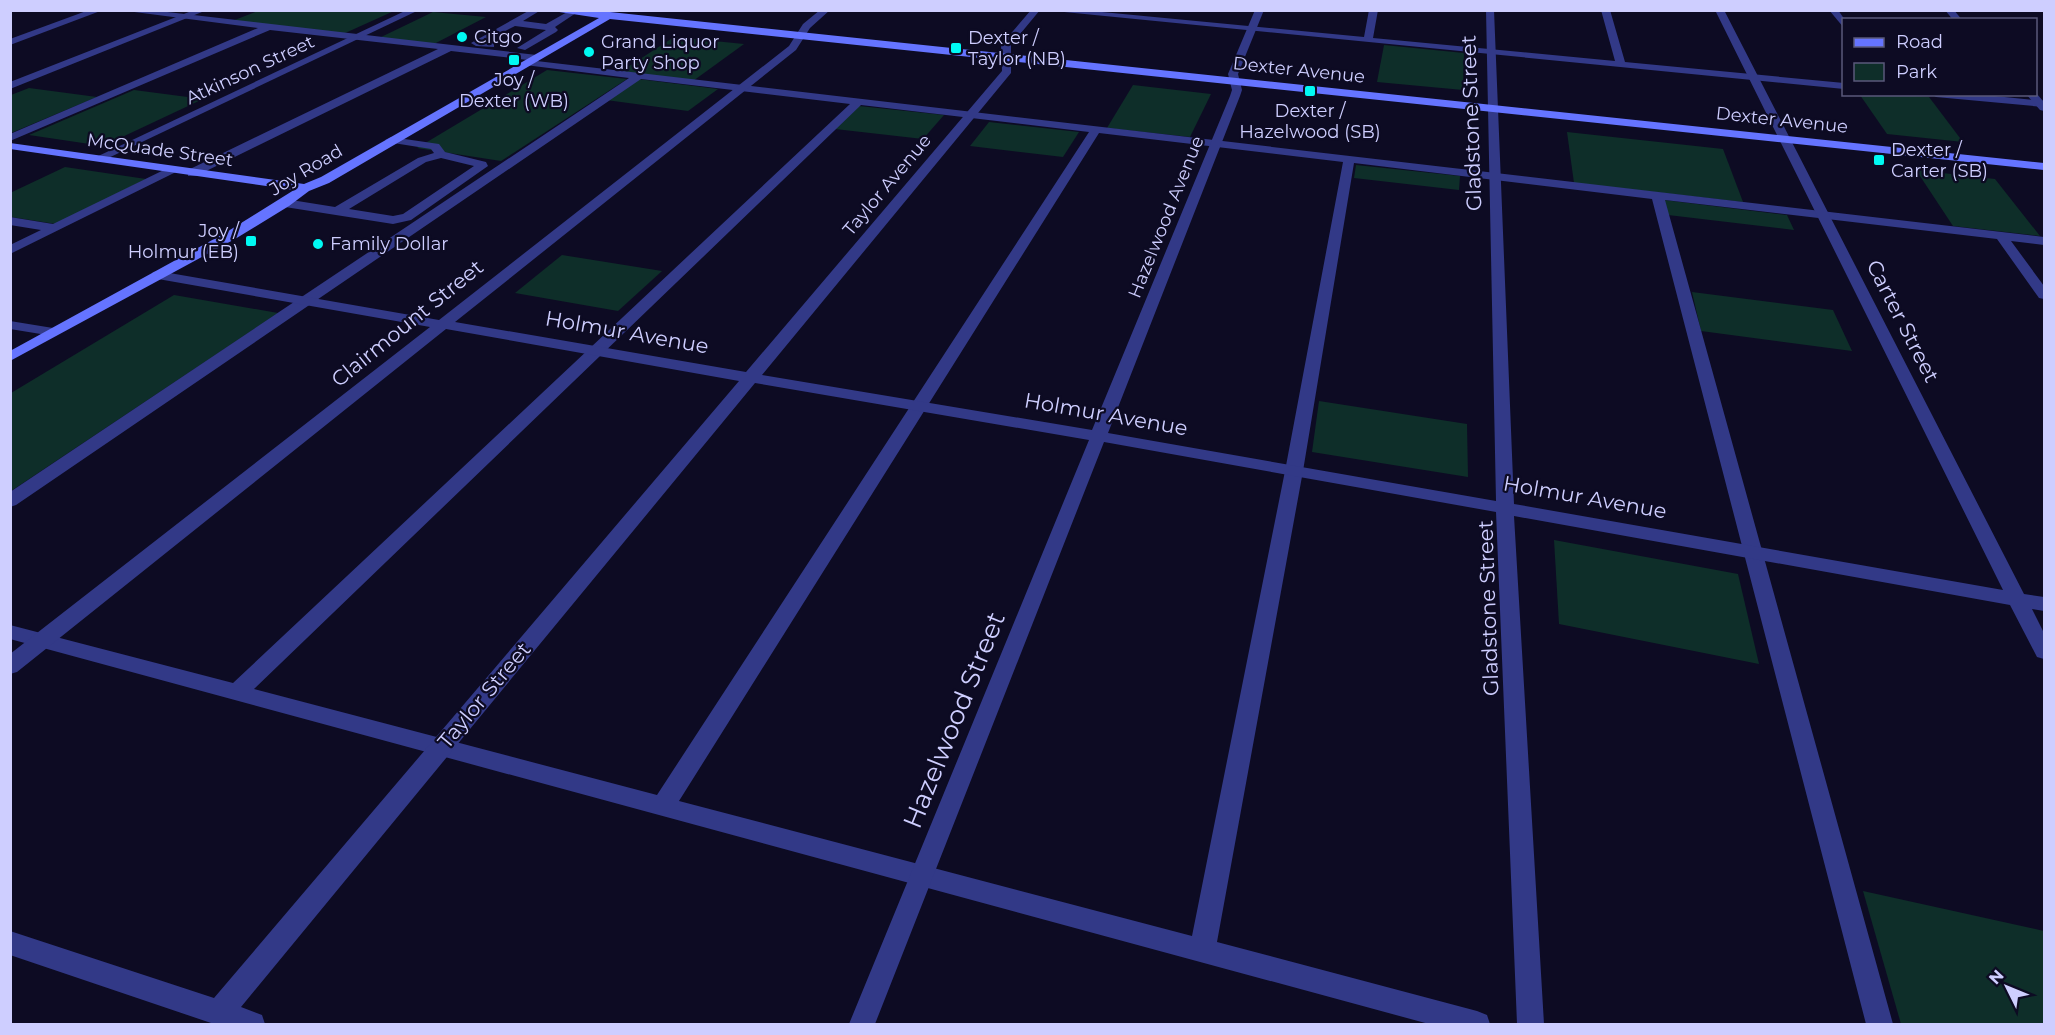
<svg xmlns="http://www.w3.org/2000/svg" width="2055" height="1035" font-family="Montserrat,sans-serif">
<style>
.green{fill:#0e2e29}
.lines{fill:none;stroke-linecap:round;stroke-linejoin:round}
.lane{fill:#323987;fill-rule:evenodd}
.street{fill:#323987;fill-rule:evenodd}
.secondary{fill:#6574ff;fill-rule:evenodd}
.poi-dot{fill:#00f9f3;stroke:#0d0b23;stroke-width:2}
.labels{text-anchor:middle;dominant-baseline:central;stroke-width:4.5;stroke-linejoin:round;paint-order:stroke}
.far-poi-label{font-size:18px;fill:#ceceff;stroke:#0d0b23;text-anchor:start}
.far-street-label{font-size:18px;fill:#ceceff;stroke:#0d0b23}
.street-label{font-size:21px;fill:#ceceff;stroke:#0d0b23}
.near-street-label{font-size:26px;fill:#ceceff;stroke:#0d0b23}
</style>
<rect width="100%" height="100%" fill="#0d0b23"/>
<g class="green">
<polygon points="258,11 394,11 343,34 232,21"/>
<polygon points="433,12 486,17 434,44 379,38"/>
<polygon points="674,37 744,44 693,81 620,72"/>
<polygon points="1384,45 1464,53 1463,90 1377,82"/>
<polygon points="547,70 627,79 501,161 417,148"/>
<polygon points="638,79 718,89 688,111 606,100"/>
<polygon points="1133,85 1211,94 1190,137 1107,128"/>
<polygon points="29,88 97,97 11,133 11,95"/>
<polygon points="134,90 203,99 103,146 29,135"/>
<polygon points="1901,95 1929,97 1963,142 1887,134 1860,95"/>
<polygon points="859,106 944,115 923,139 835,129"/>
<polygon points="989,122 1079,132 1063,157 970,146"/>
<polygon points="1567,132 1723,149 1743,202 1574,183"/>
<polygon points="1356,165 1460,176 1459,190 1354,178"/>
<polygon points="65,167 146,179 56,224 11,217 10,193"/>
<polygon points="1916,170 1995,179 2040,236 1953,226"/>
<polygon points="1664,200 1787,215 1794,230 1668,215"/>
<polygon points="562,255 662,271 618,311 515,293"/>
<polygon points="1692,292 1833,310 1852,351 1701,331"/>
<polygon points="174,295 278,313 11,491 11,393"/>
<polygon points="1319,401 1467,424 1468,477 1312,452"/>
<polygon points="1554,540 1738,574 1759,664 1559,624"/>
<polygon points="1863,891 2044,931 2044,1024 1901,1024"/>
</g>
<g class="lines">
<g class="lane">
<polygon points="89,10 103,10 10,45 10,39"/>
<polygon points="119,10 150,10 537,55 542,58 537,61 451,51 196,176 188,176 188,170 438,49 270,30 10,141 10,134 258,28"/>
<polygon points="530,10 541,10 523,21 546,24 569,11 576,13 555,27 558,30 556,32 525,50 517,48 546,30 515,26 486,41 494,43 494,47 476,46 471,43"/>
<polygon points="1044,10 1081,10 1364,37 1369,10 1378,10 1373,38 1615,61 1601,10 1610,10 1625,62 1844,83 1844,89"/>
<polygon points="1829,10 1838,10 1845,20 1844,28"/>
<path d="M 528,60 L 2044,237 L 2044,245 L 2011,241 L 2044,286 L 2044,299 L 2039,298 L 1997,239 L 1665,200 L 1893,1024 L 1866,1024 L 1652,199 L 1354,163 L 1303,471 L 1217,942 L 1477,1011 L 1487,1015 L 1490,1024 L 1429,1024 L 10,639 L 10,625 L 233,683 L 850,104 L 641,79 L 16,505 L 10,507 L 10,492 L 629,78 L 525,65 L 523,63 ZM 861,105 L 1089,132 L 657,795 L 254,689 ZM 1099,133 L 1343,162 L 1285,471 L 1192,936 L 679,801 Z"/>
<polygon points="1931,94 1975,94 2044,101 2044,107 1936,97"/>
<path d="M 391,137 L 439,144 L 445,152 L 486,162 L 488,166 L 411,220 L 393,224 L 285,207 L 279,203 L 285,199 L 335,207 L 418,158 L 434,153 L 431,149 L 387,142 L 385,140 ZM 441,158 L 474,166 L 403,214 L 393,216 L 349,209 L 426,162 Z"/>
<polygon points="172,166 178,170 176,172 10,254 10,245 41,230 10,225 10,217 53,224"/>
</g>
<g class="street">
<polygon points="194,10 207,10 10,89 10,82"/>
<polygon points="407,10 419,10 102,161 94,161 92,159"/>
<polygon points="820,10 830,10 810,28 796,50 455,322 746,372 1002,71 1001,45 1031,10 1040,10 1011,45 1011,73 762,375 1092,430 1230,96 1232,90 1228,74 1255,10 1264,10 1238,74 1242,90 1240,96 1108,433 1496,501 1486,10 1494,10 1514,504 2003,590 1715,10 1724,10 2024,594 2044,597 2044,611 2032,609 2044,633 2044,659 2037,657 2010,605 1514,516 1544,1024 1517,1024 1496,512 1104,442 875,1024 849,1024 1089,440 755,383 241,1007 262,1015 265,1024 214,1024 10,955 10,931 214,998 739,381 446,329 17,672 10,674 10,654 430,327 158,279 153,278 151,275 153,272 158,271 439,320 789,46 803,24"/>
<polygon points="1945,10 1954,10 1962,20 1953,20"/>
<polygon points="2036,93 2044,102 2044,111 2040,110 2026,94"/>
<polygon points="10,321 53,328 60,332 53,336 10,329"/>
</g>
<polygon class="secondary" points="546,10 610,12 2044,163 2044,170 610,19 329,183 309,191 289,206 235,239 10,361 10,351 225,233 294,190 10,149 10,143 304,184 321,177 599,18"/>
</g>
<g class="poi-dot">
<circle cx="462" cy="37" r="6"/>
<rect x="950" y="42" width="12" height="12" rx="3"/>
<circle cx="589" cy="52" r="6"/>
<rect x="508" y="54" width="12" height="12" rx="3"/>
<rect x="1304" y="85" width="12" height="12" rx="3"/>
<rect x="1873" y="154" width="12" height="12" rx="3"/>
<rect x="245" y="235" width="12" height="12" rx="3"/>
<circle cx="318" cy="244" r="6"/>
</g>
<g class="labels">
<g class="far-poi-label">
<text x="474" y="37">Citgo</text>
<text x="968" y="38">Dexter /<tspan x="968" dy="21">Taylor (NB)</tspan></text>
<text x="601" y="42">Grand Liquor<tspan x="601" dy="21">Party Shop</tspan></text>
<text x="514" y="80" text-anchor="middle">Joy /<tspan x="514" dy="21">Dexter (WB)</tspan></text>
<text x="1310" y="111" text-anchor="middle">Dexter /<tspan x="1310" dy="21">Hazelwood (SB)</tspan></text>
<text x="1891" y="150">Dexter /<tspan x="1891" dy="21">Carter (SB)</tspan></text>
<text x="239" y="231" text-anchor="end">Joy /<tspan x="239" dy="21">Holmur (EB)</tspan></text>
<text x="330" y="244">Family Dollar</text>
</g>
<g class="far-street-label">
<text transform="translate(250 70) rotate(-25)">Atkinson Street</text>
<text transform="translate(1299 70) rotate(6)">Dexter Avenue</text>
<text transform="translate(1782 120) rotate(6)">Dexter Avenue</text>
<text transform="translate(160 150) rotate(8)">McQuade Street</text>
<text transform="translate(306 170) rotate(-31)">Joy Road</text>
<text transform="translate(887 185) rotate(-50)">Taylor Avenue</text>
<text transform="translate(1166 217) rotate(-68)">Hazelwood Avenue</text>
</g>
<g class="street-label">
<text transform="translate(1471 123) rotate(-92)">Gladstone Street</text>
<text transform="translate(1903 321) rotate(63)">Carter Street</text>
<text transform="translate(407 323) rotate(-39)">Clairmount Street</text>
<text transform="translate(627 332) rotate(10)">Holmur Avenue</text>
<text transform="translate(1106 414) rotate(10)">Holmur Avenue</text>
<text transform="translate(1585 497) rotate(10)">Holmur Avenue</text>
<text transform="translate(1488 608) rotate(-92)">Gladstone Street</text>
<text transform="translate(484 695) rotate(-50)">Taylor Street</text>
</g>
<g class="near-street-label">
<text transform="translate(954 720) rotate(-68)">Hazelwood Street</text>
</g>
</g>
<rect width="2055" height="1035" fill="none" stroke="#ceceff" stroke-width="24"/>
<rect x="1842" y="18" width="195" height="78" fill="#0d0b23" stroke="#5a597b" stroke-width="1.5"/>
<rect x="1854" y="38" width="30" height="9" fill="#6574ff" stroke="#5a597b" stroke-width="1.5"/>
<text x="1896" y="48" font-size="18" fill="#ceceff">Road</text>
<rect x="1854" y="63" width="30" height="18" fill="#0e2e29" stroke="#5a597b" stroke-width="1.5"/>
<text x="1896" y="78" font-size="18" fill="#ceceff">Park</text>
<g transform="translate(2007 987) rotate(313)" stroke="#0d0b23" stroke-width="4.5" paint-order="stroke">
<path d="M0-4.5L10 22L0 15L-10 22Z" fill="#ceceff"/>
<text y="-9" font-size="16" font-weight="bold" text-anchor="middle" fill="#ceceff">N</text>
</g>
</svg>
